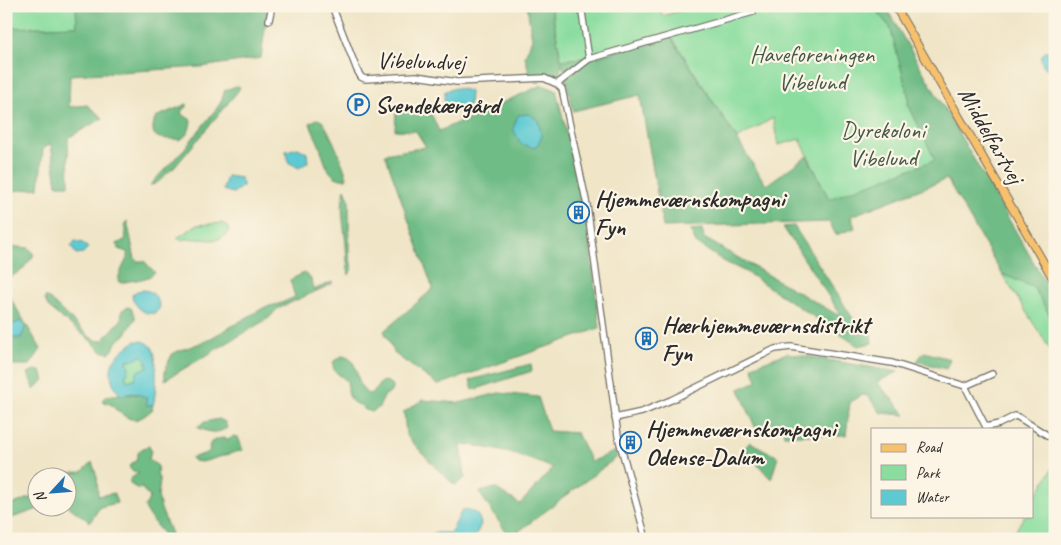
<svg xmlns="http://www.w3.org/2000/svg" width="1061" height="545" font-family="Caveat,sans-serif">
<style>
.green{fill:#8add9f;stroke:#5a8465}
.forest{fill:#6fbc86;stroke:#4d7458}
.water{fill:#5dcad2;stroke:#447a7e;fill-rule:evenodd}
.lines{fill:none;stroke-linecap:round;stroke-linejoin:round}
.minor-casing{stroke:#706c62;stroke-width:8}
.major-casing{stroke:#706c62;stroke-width:9}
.minor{stroke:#fff;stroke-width:5.5}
.major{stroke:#f7c06c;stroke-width:7}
.labels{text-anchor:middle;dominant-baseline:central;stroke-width:4.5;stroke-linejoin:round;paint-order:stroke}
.park-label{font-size:24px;fill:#435848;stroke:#fcf5e5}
.street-label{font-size:24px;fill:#2b2b2b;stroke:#fcf5e5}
.poi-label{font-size:24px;font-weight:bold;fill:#2b2b2b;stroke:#fcf5e5;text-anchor:start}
</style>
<rect width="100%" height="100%" fill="#fcf5e5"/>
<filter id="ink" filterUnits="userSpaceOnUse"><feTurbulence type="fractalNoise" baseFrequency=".02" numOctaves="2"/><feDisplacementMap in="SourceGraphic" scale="10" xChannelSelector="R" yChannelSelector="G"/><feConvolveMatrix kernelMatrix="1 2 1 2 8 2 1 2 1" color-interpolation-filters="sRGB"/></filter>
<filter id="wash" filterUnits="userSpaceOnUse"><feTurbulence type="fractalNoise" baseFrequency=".0096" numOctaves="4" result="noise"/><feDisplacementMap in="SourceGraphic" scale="20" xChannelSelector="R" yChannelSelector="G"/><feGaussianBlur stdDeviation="1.12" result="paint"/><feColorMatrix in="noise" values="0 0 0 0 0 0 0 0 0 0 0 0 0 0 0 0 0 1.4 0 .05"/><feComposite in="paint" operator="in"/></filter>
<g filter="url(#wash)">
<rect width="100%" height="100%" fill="#f0e5c7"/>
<g class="green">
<polygon points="6,6 76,6 77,26 6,28"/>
<polygon points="551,6 660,6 662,16 696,6 763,6 764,8 769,6 872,6 890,27 909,98 908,104 936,160 829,199 800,139 778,145 773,118 737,139 671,36 598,57 561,60"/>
<path d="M 222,223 L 227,226 L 229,231 C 219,246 202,237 188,239 C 185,239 182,240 180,240 L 177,238 L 197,225 Z"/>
<polygon points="1002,274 1033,287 1055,324 1055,357"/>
<polygon points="142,355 147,360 146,363 149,367 137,373 135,379 127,381 125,377 127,360 136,359"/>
<polygon points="1055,464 1055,539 1011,539 1024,516 1032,516 1032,503"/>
</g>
<g class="forest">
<polygon points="76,6 268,6 261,58 201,67 70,75 69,107 87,105 103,118 68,138 69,185 57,185 51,144 43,149 39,188 13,191 6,171 6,28 77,26"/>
<polygon points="527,6 551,6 561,60 598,57 670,36 737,139 766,185 807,156 829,199 935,160 908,104 909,98 890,27 872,6 885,6 1055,299 1055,324 1033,287 1002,274 947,179 851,216 855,228 836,235 829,222 663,227 640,95 573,111 562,62 559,76 530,76 525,56 532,39"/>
<polygon points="542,85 556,90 584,202 570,206 572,225 587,224 600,328 438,385 395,354 384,331 433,289 385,154 426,147 416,131 395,130 396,111 428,107 439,131"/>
<path d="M 237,86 L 240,87 L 238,91 L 174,168 C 165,172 160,185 150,185 L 185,148 L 217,108 L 221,102 L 225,90 Z"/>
<path d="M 187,104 L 187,107 L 181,111 L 182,114 L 191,120 C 190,130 188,136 179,140 C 170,137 152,143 153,127 C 154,122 154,119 158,116 Z"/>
<path d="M 317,119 L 322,121 C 331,133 342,162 347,177 L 346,179 C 328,181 324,159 320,147 C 317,138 312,132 310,123 Z"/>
<path d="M 345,189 L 349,199 L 349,254 L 352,268 L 349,275 C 346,263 347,249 345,236 C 343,221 340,204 345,189 Z"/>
<path d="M 127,221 L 135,259 L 137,261 L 144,261 L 155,272 C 147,281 133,279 122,283 L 118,281 C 119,272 125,264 128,256 L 127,252 L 118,249 L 117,244 L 126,239 L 124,225 Z"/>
<polygon points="794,226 857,325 870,328 872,343 858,346 746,272 725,262 696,243 690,230 702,229 704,238 843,318 783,227"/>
<polygon points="6,246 29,248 34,255 22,270 6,280"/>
<path d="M 304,273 L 311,279 L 313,290 L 332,282 L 332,284 L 277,309 L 269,318 L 165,380 C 163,372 169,360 173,353 L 206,341 L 265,307 L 279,304 L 295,297 L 290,280 Z"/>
<polygon points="6,291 41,349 30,365 9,365 11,408 6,410"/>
<polygon points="45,297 47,297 91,338 99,341 103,340 121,320 122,310 128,307 131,308 135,316 135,319 125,335 116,342 113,350 109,353 101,351 90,340 49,308 45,300"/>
<polygon points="924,352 950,359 946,369 917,361"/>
<polygon points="787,353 898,372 877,382 906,415 881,413 868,396 862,395 850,402 846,435 784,435 783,426 755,427 739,389 757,381 752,366"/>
<path d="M 342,356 C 362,359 353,384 368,394 C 378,391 375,389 381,382 L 386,381 L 392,385 L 392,389 L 390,393 L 385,395 L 379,407 L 372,412 L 363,409 L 361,405 C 346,403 349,392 347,381 C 341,375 330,372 334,361 Z"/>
<polygon points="531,364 532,371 473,390 470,380"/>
<polygon points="34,370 41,371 44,380 34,390 28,373"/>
<path d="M 499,393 L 538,397 L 549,431 L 577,433 L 591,462 L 615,451 L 617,457 L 510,538 L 479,492 L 495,488 L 520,504 L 553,468 C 521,455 495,448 461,444 L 465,478 L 455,485 L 436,468 L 406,435 L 404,412 L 422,400 L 459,403 Z"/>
<path d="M 120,394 L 125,395 L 138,394 L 147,397 L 147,405 L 151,404 L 153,409 C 139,421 133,424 118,411 C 115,410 114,407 112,405 C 108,403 105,403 102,400 L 106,396 Z"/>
<path d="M 219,419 L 225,422 L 227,428 C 215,435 208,432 197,427 L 205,422 Z"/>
<polygon points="233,436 238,437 243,450 202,462 194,461 191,458 207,453 210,450 209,447 211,442 221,438 230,439"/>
<polygon points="750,442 778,457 771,479 744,449"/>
<path d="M 149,446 L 151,450 L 149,460 L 158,466 L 157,474 L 160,481 L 158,496 L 161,509 L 173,539 L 167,539 C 160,528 148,519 145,507 L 150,496 L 146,494 L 142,488 L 138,489 L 130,484 L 130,479 L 139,473 L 131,470 L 129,466 L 132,463 L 136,461 C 138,451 139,449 149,446 Z"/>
<polygon points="92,462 97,477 98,496 114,493 117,503 100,507 90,522 68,506 68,478 57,477 59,473 82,472"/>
<polygon points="37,495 38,508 41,508 6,520 6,507"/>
</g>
<g class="water">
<path d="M 1055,49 L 1055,69 L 1051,71 C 1036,65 1039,49 1055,49 Z"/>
<polygon points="456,88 470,91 469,107 456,112 448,108 444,100 445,91"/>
<polygon points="529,114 538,120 542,137 535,148 521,144 513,129 518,115"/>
<polygon points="298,148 307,153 308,162 299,168 288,162 286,151"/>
<polygon points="227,176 241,178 243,186 233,193 223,190"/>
<polygon points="75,241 83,243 88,248 83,253 76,254 71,246"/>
<path d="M 144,290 C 154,291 157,298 160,307 C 153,322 133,308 132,295 L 137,291 Z"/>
<polygon points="21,321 25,328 21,338 11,338 8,326"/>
<path d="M 136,341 C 142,341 147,341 151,346 C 159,354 156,395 153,406 L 151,404 L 147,406 L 146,397 L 134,393 L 121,395 C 112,388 107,369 115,359 C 120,352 129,345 136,341 ZM 142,355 L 146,360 L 146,363 L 148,367 L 138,371 L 135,379 L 127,381 L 125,377 L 129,369 L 127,360 L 136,359 Z"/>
<path d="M 462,510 C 473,508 479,514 481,524 L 474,539 L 427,539 L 434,533 L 451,533 Z"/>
</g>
</g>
<g filter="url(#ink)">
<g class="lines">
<defs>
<g id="minor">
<polyline points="332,6 357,70 361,77 365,79 416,76 457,82 544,78 557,84 562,89 587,205 618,436 646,539"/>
<polyline points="581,6 589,59"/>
<polyline points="269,20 272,6"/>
<polyline points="557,84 589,59 753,12"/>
<polyline points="965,386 986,427 999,424 1015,416 1018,417 1055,440"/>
<polyline points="615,418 642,412 671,400 775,349 791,347 892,363 965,386 992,374"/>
</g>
<polyline id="major" points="895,6 1055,282"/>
</defs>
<use href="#minor" class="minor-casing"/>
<use href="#major" class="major-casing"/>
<use href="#minor" class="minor"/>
<use href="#major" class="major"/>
</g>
</g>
<defs>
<symbol id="parking-ring" viewBox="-11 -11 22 22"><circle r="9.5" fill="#fcf5e5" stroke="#1f6fb2" stroke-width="1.5"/><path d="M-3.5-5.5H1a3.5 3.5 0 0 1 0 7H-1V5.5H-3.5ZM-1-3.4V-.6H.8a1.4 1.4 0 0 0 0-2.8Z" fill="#1f6fb2"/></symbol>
<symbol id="building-ring" viewBox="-11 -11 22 22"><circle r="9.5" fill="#fcf5e5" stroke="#1f6fb2" stroke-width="1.5"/><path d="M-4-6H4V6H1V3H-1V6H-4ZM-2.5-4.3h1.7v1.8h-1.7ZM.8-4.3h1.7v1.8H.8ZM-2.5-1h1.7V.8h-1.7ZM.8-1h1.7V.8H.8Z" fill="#1f6fb2"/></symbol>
</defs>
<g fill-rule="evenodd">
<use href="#parking-ring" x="346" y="92" width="25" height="25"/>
<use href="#building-ring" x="566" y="200" width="25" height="25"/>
<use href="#building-ring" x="634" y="326" width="25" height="25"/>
<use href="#building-ring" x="618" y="430" width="25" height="25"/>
</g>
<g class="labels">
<g class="park-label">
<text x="812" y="54">Haveforeningen<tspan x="812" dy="28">Vibelund</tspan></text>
<text x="883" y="130">Dyrekoloni<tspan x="883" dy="28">Vibelund</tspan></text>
</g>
<g class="street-label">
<text transform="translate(421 61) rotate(1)">Vibelundvej</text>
<text transform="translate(991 135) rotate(60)">Middelfartvej</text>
</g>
<g class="poi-label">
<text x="375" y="105">Svendekærgård</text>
<text x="595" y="199">Hjemmeværnskompagni<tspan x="595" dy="28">Fyn</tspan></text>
<text x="662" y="325">Hærhjemmeværnsdistrikt<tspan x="662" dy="28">Fyn</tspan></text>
<text x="646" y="429">Hjemmeværnskompagni<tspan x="646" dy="28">Odense-Dalum</tspan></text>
</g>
</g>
<rect width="1061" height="545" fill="none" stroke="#fcf5e5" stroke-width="25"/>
<rect x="871" y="428" width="162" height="90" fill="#fcf5e5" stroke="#a8a49b"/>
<rect x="881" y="444" width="25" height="8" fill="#f7c06c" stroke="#a8a49b"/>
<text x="916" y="452" font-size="15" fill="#2b2b2b">Road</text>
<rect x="881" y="465" width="25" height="15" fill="#8add9f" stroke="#a8a49b"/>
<text x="916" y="478" font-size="15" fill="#2b2b2b">Park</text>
<rect x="881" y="490" width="25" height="15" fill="#5dcad2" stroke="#a8a49b"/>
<text x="916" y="502" font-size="15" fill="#2b2b2b">Water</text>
<g transform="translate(52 492) rotate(244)"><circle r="24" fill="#fcf5e5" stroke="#a8a49b"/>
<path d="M0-4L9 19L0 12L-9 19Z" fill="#1f6fb2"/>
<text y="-8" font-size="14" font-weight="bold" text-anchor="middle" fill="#2b2b2b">N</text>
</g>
</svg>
